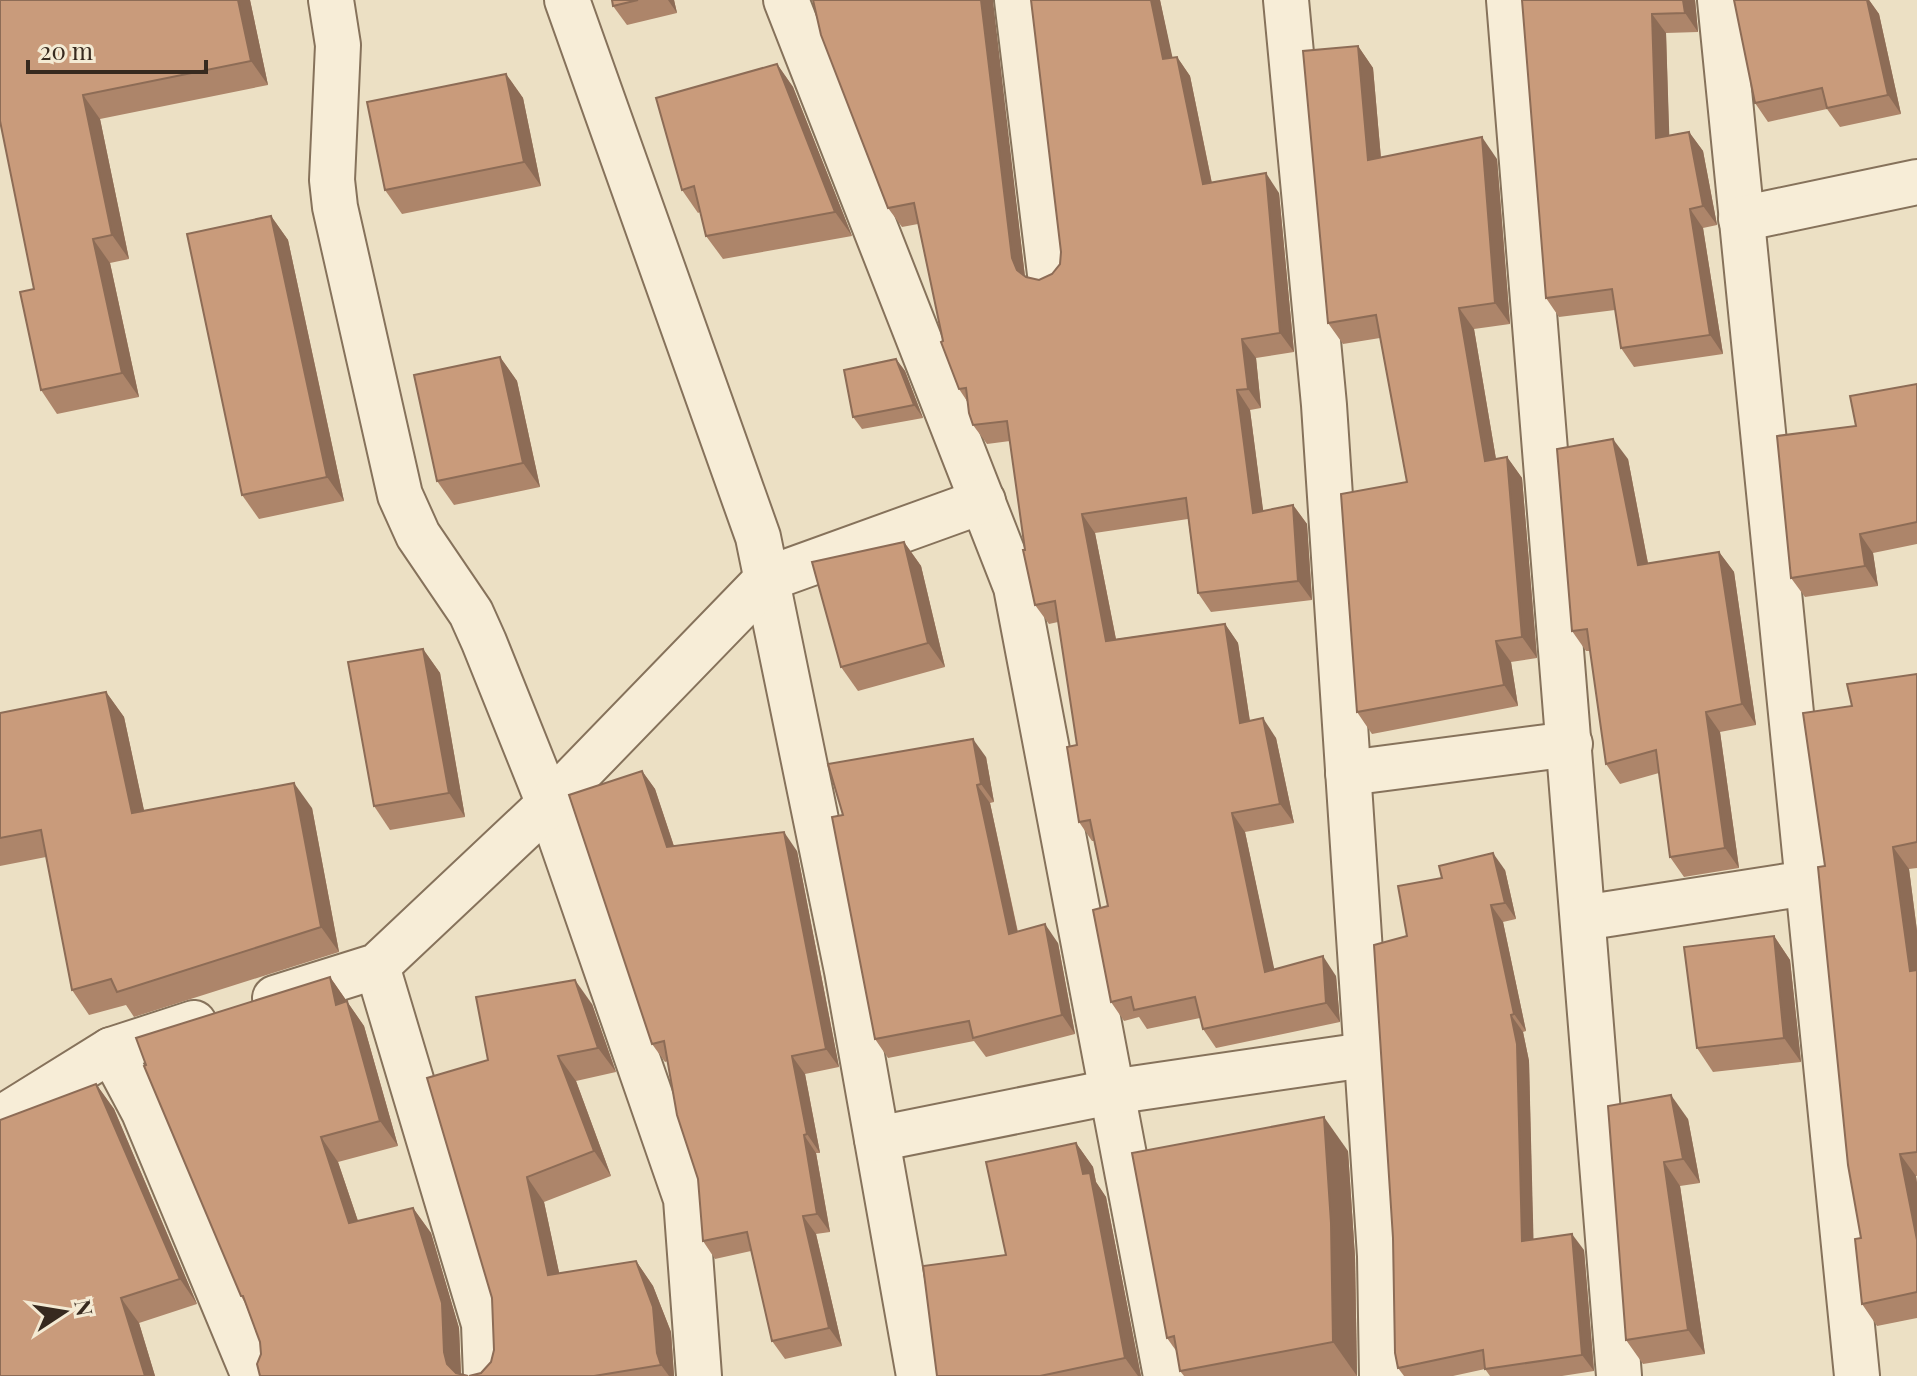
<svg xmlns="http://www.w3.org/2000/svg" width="1917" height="1376" font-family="'Playfair Display',serif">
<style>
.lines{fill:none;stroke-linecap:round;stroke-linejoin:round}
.minor-casing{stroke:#86725b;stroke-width:48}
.minor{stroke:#f7edd7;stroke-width:44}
.wall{fill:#ad856a}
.shaded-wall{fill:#8d6c56}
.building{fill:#c99b7b;stroke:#8d6c56;stroke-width:2}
</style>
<rect width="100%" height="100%" fill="#ece0c4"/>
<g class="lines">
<defs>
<g id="minor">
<polyline points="331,0 338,45 332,180 335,207 400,495 418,535 471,613 484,642 549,804 686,1199 699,1376"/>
<polyline points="567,0 758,537 847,971 919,1376"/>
<polyline points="786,0 1016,587 1166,1376"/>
<polyline points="1017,0 1050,274"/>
<polyline points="1286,0 1324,405 1380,1256 1382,1376"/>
<polyline points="1509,0 1619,1376"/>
<polyline points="1720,0 1857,1376"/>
<polyline points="1741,219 1917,182"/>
<polyline points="1348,773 1570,744"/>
<polyline points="1583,918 1807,883"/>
<polyline points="377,966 484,1324 486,1376"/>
<polyline points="275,998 377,966 549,804 767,579 983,501"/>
<polyline points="111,1050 194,1023"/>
<polyline points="0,1119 111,1050 144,1112 254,1376"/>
<polyline points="877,1139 1111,1092 1365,1055"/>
</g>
</defs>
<use href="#minor" class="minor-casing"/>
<use href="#minor" class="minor"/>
</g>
<g class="wall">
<polygon points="0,0 250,0 268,85 100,119 129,259 110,263 139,397 57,414 41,390 34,289"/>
<polygon points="612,0 674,0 677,13 627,25 613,6"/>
<polygon points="1160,0 1172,58 1177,57 1190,76 1212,183 1279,193 1294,352 1256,358 1261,408 1250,410 1263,511 1293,505 1307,524 1312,600 1211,612 1198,593 1188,519 1095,533 1116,639 1225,624 1238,643 1250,721 1276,738 1294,823 1245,832 1274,970 1336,976 1340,1022 1216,1048 1203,1029 1200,1018 1147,1029 1139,1017 1124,1021 1111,1002 1108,906 1094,841 1092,841 1079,822 1077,745 1058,622 1049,624 1035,605 1025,550 1010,441 987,444 973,425 967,401 959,389 943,341 918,224 902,227 888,208 992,3 1025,277 1039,280 1052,274 1060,264"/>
<polygon points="1522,0 1695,0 1698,32 1666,33 1669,136 1689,132 1703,151 1717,225 1703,228 1723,354 1634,367 1621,348 1615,310 1559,317 1546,298"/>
<polygon points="1734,0 1869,0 1879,14 1901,114 1840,127 1827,109 1768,122 1755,103"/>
<polygon points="1358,46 1373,68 1381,158 1497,159 1510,324 1474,329 1496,459 1507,457 1522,478 1537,658 1511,662 1518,706 1372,734 1357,712 1407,482 1380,338 1343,344 1328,323"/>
<polygon points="777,64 793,87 852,236 723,259 706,236 700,212 698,213 682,190"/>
<polygon points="506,74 523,98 541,186 402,214 385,190"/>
<polygon points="271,216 288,240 344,501 259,519 242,495"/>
<polygon points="500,357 517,381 540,487 454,505 437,481"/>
<polygon points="896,359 905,371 923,418 862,429 853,417"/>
<polygon points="1917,384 1917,544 1873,553 1878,586 1805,597 1791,578 1856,426"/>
<polygon points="1628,459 1648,563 1719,552 1734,572 1756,725 1720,732 1739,868 1684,877 1670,857 1659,773 1620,784 1606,764 1590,651 1586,651 1572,631"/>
<polygon points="904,542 921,566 945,667 858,691 841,667"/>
<polygon points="423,649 440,673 465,817 390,830 374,806"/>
<polygon points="1917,674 1917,868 1909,869 1917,931 1917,1176 1916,1176 1917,1183 1917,1318 1877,1326 1862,1304 1861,1238 1825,866"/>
<polygon points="106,692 124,717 144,811 312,808 339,952 134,1017 126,1005 89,1015 72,990 46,857 0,866 0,713"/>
<polygon points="986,757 994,802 990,803 1018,932 1058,943 1075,1034 986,1057 974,1041 888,1058 875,1039 843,815"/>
<polygon points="642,771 655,789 674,846 797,851 839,1067 805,1074 820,1153 816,1153 830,1232 816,1234 842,1346 785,1359 772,1341 751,1251 715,1259 703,1241 698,1179 668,1061 665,1062 652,1044"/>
<polygon points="1505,870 1516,919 1503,922 1526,1031 1523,1032 1529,1061 1533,1240 1584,1250 1594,1371 1562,1376 1490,1376 1485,1369 1453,1376 1404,1376 1398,1368 1407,936 1442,878"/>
<polygon points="1774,936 1790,960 1801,1062 1713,1072 1697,1048"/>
<polygon points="330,977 364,1026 398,1146 338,1162 358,1221 413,1208 431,1233 459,1328 461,1374 261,1354 260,1342 245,1303 241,1296"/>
<polygon points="592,1004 616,1072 576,1081 611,1176 544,1202 559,1273 636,1261 653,1286 671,1332 674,1376 469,1376 481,1373 491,1362 494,1350 488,1060"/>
<polygon points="96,1084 114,1109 197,1304 139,1323 155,1376 0,1376"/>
<polygon points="1608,1106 1688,1119 1700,1183 1680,1186 1705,1354 1643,1364 1626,1340"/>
<polygon points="1076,1143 1093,1167 1096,1182 1106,1197 1141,1376 937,1376 1006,1255"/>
<polygon points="1348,1151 1355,1257 1357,1376 1184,1376 1180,1371 1177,1352 1167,1338"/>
</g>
<g class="shaded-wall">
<polygon points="238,0 250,0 268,85 251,61"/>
<polygon points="668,0 674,0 677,13"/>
<polygon points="981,0 993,0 1025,277 1017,270 1012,258"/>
<polygon points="1151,0 1160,0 1177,78 1163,59"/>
<polygon points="1683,0 1695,0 1698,32 1685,13"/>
<polygon points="1867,0 1869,0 1879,14 1901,114 1888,95"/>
<polygon points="1652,14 1666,33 1670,157 1656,138"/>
<polygon points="1358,46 1373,68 1383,182 1368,160"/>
<polygon points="1177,57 1190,76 1216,204 1203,184"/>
<polygon points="777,64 793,87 852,236 835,212"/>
<polygon points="506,74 523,98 541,186 524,162"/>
<polygon points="83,95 100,119 129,259 112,235"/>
<polygon points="1689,132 1703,151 1717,225 1703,206"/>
<polygon points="1482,137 1497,159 1510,324 1495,303"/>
<polygon points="1266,173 1279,193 1294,352 1280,333"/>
<polygon points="1690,209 1703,228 1723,354 1710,335"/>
<polygon points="271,216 288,240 344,501 327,477"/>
<polygon points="93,239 110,263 139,397 122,373"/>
<polygon points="1459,308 1474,329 1500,483 1485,461"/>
<polygon points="1242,339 1256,358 1261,408 1248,389"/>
<polygon points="500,357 517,381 540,487 523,463"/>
<polygon points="896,359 905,371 923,418 914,405"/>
<polygon points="1237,390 1250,410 1266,532 1253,513"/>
<polygon points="1613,439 1628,459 1652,585 1638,565"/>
<polygon points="1507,457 1522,478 1537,658 1522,637"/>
<polygon points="1293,505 1307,524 1312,600 1298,581"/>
<polygon points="1082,514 1095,533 1120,660 1106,641"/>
<polygon points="1860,534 1873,553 1878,586 1865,566"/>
<polygon points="904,542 921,566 945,667 928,643"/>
<polygon points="1719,552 1734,572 1756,725 1742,704"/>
<polygon points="1225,624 1238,643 1253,742 1240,723"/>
<polygon points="1496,641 1511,662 1518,706 1504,685"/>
<polygon points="423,649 440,673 465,817 449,793"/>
<polygon points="106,692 124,717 150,838 132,813"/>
<polygon points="1706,712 1720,732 1739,868 1725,848"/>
<polygon points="1263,718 1276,738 1294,823 1280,804"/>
<polygon points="973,739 986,757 994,802 981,784"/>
<polygon points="642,771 655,789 680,865 667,847"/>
<polygon points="294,783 312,808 339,952 321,927"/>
<polygon points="977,785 990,803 1022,953 1009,934"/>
<polygon points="1232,813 1245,832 1279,991 1265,972"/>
<polygon points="784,832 797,851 839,1067 826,1049"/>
<polygon points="1893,847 1909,869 1917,931 1917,982 1910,971"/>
<polygon points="1493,853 1505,870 1516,919 1505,903"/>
<polygon points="1491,905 1503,922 1526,1031 1514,1014"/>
<polygon points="1045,924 1058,943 1075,1034 1062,1015"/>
<polygon points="1774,936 1790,960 1801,1062 1784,1038"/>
<polygon points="1323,956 1336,976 1340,1022 1326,1003"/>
<polygon points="330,977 364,1026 398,1146 380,1121 336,1005"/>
<polygon points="575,980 592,1004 616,1072 598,1048"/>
<polygon points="1511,1015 1523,1032 1529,1061 1534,1258 1522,1241"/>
<polygon points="558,1056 576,1081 611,1176 594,1151"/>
<polygon points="792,1056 805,1074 820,1153 807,1134"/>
<polygon points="96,1084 114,1109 197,1304 180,1279"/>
<polygon points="1671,1095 1688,1119 1700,1183 1683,1159"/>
<polygon points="1324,1117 1348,1151 1355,1257 1357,1376 1333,1342"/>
<polygon points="804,1135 816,1153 830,1232 817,1214"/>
<polygon points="321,1137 338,1162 367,1248 349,1223"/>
<polygon points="1076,1143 1093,1167 1096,1182 1106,1197 1141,1376 1138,1376 1125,1358"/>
<polygon points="1900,1154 1916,1176 1917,1183 1917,1240"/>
<polygon points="1664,1162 1680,1186 1705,1354 1688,1330"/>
<polygon points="527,1177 544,1202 565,1300 548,1275"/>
<polygon points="413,1208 431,1233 459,1328 461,1376 456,1376 447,1364 444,1352"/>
<polygon points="803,1216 816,1234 842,1346 829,1328"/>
<polygon points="1572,1234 1584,1250 1594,1371 1582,1355"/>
<polygon points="636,1261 653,1286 671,1332 674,1376 669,1376 661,1365 657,1353"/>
<polygon points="121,1298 139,1323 155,1376 145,1376"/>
</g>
<g class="building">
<polygon points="0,0 238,0 251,61 83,95 112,235 93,239 122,373 41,390 20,292 34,289 0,121"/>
<polygon points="612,0 638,0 613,6"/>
<polygon points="813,0 981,0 1012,258 1017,270 1026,277 1039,280 1052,274 1060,264 1061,252 1031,0 1151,0 1163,59 1177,57 1203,184 1266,173 1280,333 1242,339 1248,389 1237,390 1253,513 1293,505 1298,581 1198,593 1186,498 1082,514 1106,641 1225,624 1240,723 1263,718 1280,804 1232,813 1265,972 1323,956 1326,1003 1203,1029 1195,997 1134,1010 1131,997 1111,1002 1093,910 1108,906 1090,820 1079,822 1067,747 1077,745 1055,601 1035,605 1023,550 1025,550 1007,421 973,425 969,413 966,388 959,389 941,342 943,341 914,203 888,208 821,35"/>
<polygon points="1522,0 1683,0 1685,13 1652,14 1656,138 1689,132 1703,206 1690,209 1710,335 1621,348 1612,289 1546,298"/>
<polygon points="1734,0 1867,0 1888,95 1827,108 1822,88 1755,103"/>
<polygon points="1358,46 1368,160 1482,137 1495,303 1459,308 1485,461 1507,457 1522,637 1496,641 1504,685 1357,712 1341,494 1407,482 1376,315 1328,323 1303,51"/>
<polygon points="777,64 835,212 706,236 694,186 682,190 656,98"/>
<polygon points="506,74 524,162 385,190 367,102"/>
<polygon points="271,216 327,477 242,495 187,234"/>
<polygon points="500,357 523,463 437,481 414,375"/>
<polygon points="896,359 914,405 853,417 844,370"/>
<polygon points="1917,384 1917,522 1860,534 1865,566 1791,578 1777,436 1856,426 1850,396"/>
<polygon points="1613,439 1638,565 1719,552 1742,704 1706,712 1725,848 1670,857 1656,750 1606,764 1587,629 1572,631 1557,449"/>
<polygon points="904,542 928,643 841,667 812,562"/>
<polygon points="423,649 449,793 374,806 348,662"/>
<polygon points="1917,674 1917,842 1893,847 1910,971 1917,970 1917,1152 1900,1154 1917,1240 1917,1292 1862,1304 1855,1239 1861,1238 1848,1165 1818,867 1825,866 1803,713 1852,706 1847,684"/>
<polygon points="106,692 132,813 294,783 321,927 117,992 111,979 72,990 41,830 0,838 0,713"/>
<polygon points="973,739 981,784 977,785 1009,934 1045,924 1062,1015 973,1038 969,1021 875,1039 832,817 843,815 828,764"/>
<polygon points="642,771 667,847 784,832 826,1049 792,1056 807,1134 804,1135 817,1214 803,1216 829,1328 772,1341 747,1232 703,1241 698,1179 677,1115 664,1041 652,1044 569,795"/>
<polygon points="1493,853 1505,903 1491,905 1514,1014 1511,1015 1517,1044 1522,1241 1572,1234 1582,1355 1485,1369 1483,1350 1398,1368 1395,1353 1393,1238 1374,945 1407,936 1398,886 1442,878 1439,866"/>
<polygon points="1774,936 1784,1038 1697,1048 1684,947"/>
<polygon points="330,977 336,1005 347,1001 380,1121 321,1137 349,1223 413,1208 442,1303 444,1352 447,1364 456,1373 468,1376 260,1376 257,1364 261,1354 260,1342 243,1296 241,1296 144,1066 146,1065 136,1038"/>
<polygon points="575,980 598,1048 558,1056 594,1151 527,1177 548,1275 636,1261 653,1307 657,1353 661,1365 594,1376 469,1376 481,1373 491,1362 494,1350 492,1298 427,1078 488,1060 476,997"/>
<polygon points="96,1084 180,1279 121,1298 145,1376 0,1376 0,1120"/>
<polygon points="1671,1095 1683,1159 1664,1162 1688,1330 1626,1340 1608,1106"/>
<polygon points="1324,1117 1331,1223 1333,1342 1180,1371 1174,1336 1167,1338 1132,1153"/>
<polygon points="1076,1143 1083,1174 1090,1173 1125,1358 1040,1376 937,1376 923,1266 1006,1255 986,1162"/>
</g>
<g transform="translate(64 1312) rotate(78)" stroke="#f4ead3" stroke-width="6" paint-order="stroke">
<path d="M0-6L14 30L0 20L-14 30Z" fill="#372a1f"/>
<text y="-12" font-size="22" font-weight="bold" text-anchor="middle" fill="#372a1f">N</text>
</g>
<path d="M28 60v12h178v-12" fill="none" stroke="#372a1f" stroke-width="4"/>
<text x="40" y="60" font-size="24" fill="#372a1f" stroke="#f4ead3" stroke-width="6" paint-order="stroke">20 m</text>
</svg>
